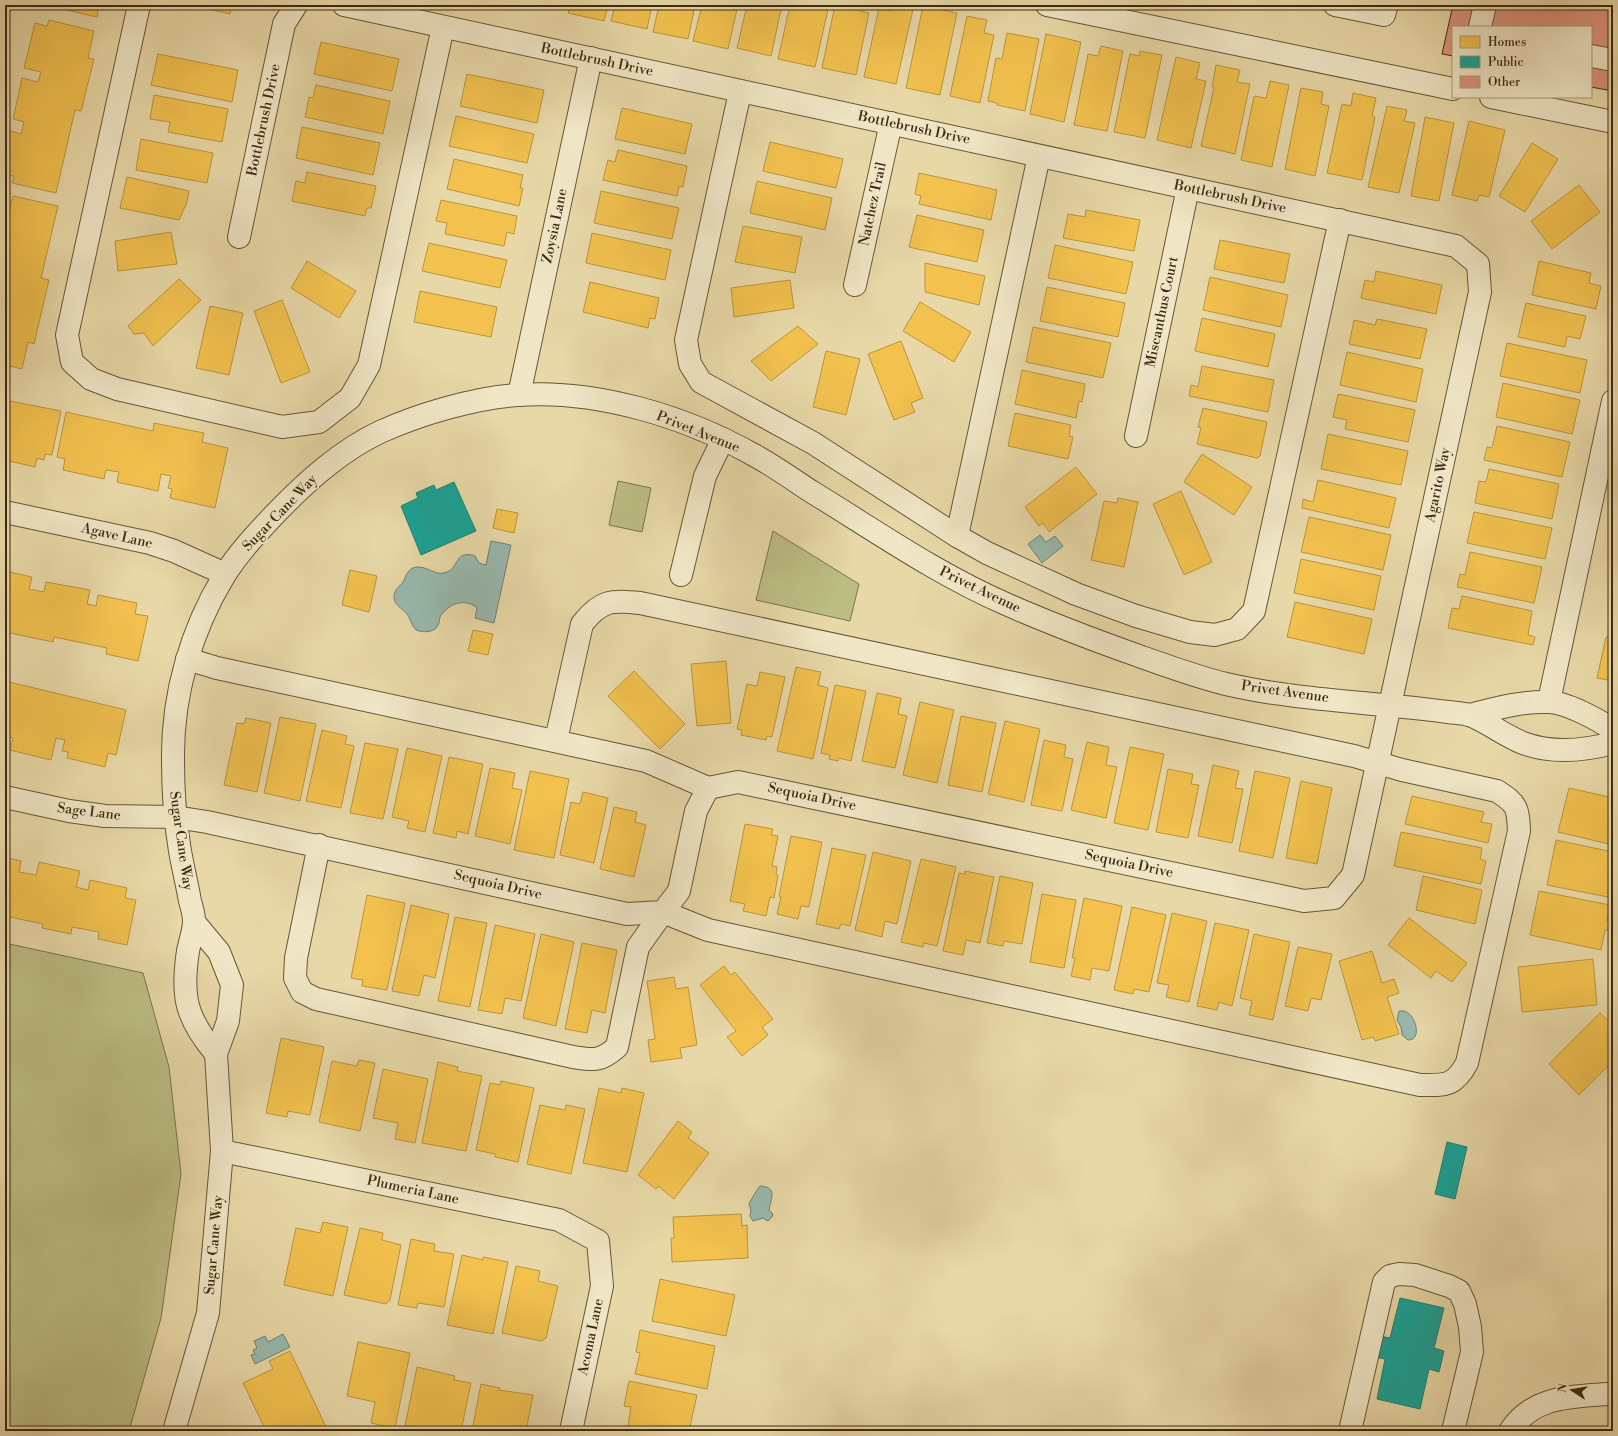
<svg xmlns="http://www.w3.org/2000/svg" width="1618" height="1436" font-family="'Libre Bodoni',serif">
<style>
.green{fill:#bcbd83;stroke:#7c744a}
.water{fill:#98b9af;stroke:#73806f}
.homes{fill:#f2c14e;stroke:#bb943b}
.public{fill:#17a398;stroke:#227f6f}
.building{fill:#dd937c;stroke:#3c2a10}
.lines{fill:none;stroke-linecap:round;stroke-linejoin:round}
.minor-casing{stroke:#675636;stroke-width:24}
.minor{stroke:#f0e6c6;stroke-width:22}
.labels{text-anchor:middle;dominant-baseline:central;stroke-width:4;stroke-linejoin:round;paint-order:stroke}
.street-label{font-size:14px;fill:#3c2a10;stroke:#f0e6c6}
</style>
<rect width="100%" height="100%" fill="#e8d8a7"/>
<filter id="stains"><feTurbulence type="fractalNoise" baseFrequency=".005" numOctaves="4"/><feColorMatrix values="0 0 0 0 .2 0 0 0 0 .09 0 0 0 0 .02 0 0 0 .5 -.17"/></filter>
<radialGradient id="worn" r=".72"><stop offset=".6" stop-color="#630" stop-opacity="0"/><stop offset="1" stop-color="#630" stop-opacity=".3"/></radialGradient>
<g class="green">
<polygon points="618,481 651,488 642,532 609,525"/>
<polygon points="773,531 859,584 850,621 756,600"/>
<polygon points="5,943 143,973 169,1067 181,1174 161,1318 129,1431 5,1431"/>
</g>
<g class="water">
<polygon points="1040,535 1046,542 1055,536 1063,546 1042,563 1028,544"/>
<path d="M 491,541 L 511,545 L 494,623 L 475,618 L 477,608 C 466,598 450,603 442,614 C 439,617 440,619 439,623 C 436,633 424,633 416,630 C 411,625 411,619 407,614 C 400,606 391,604 395,592 C 397,587 402,585 404,580 C 407,573 410,567 418,567 C 428,567 435,575 444,573 C 461,569 453,549 475,556 L 479,563 L 486,565 Z"/>
<path d="M 1399,1011 L 1404,1011 C 1407,1012 1410,1014 1412,1017 C 1417,1024 1420,1040 1408,1040 L 1402,1035 L 1401,1027 L 1397,1020 Z"/>
<path d="M 760,1186 C 778,1187 771,1198 769,1210 L 773,1214 L 772,1217 L 768,1221 L 763,1218 L 753,1221 L 750,1216 L 751,1210 L 749,1204 C 751,1200 757,1189 760,1186 Z"/>
<polygon points="283,1334 290,1347 255,1364 251,1355 255,1354 253,1350 257,1348 254,1341 265,1336 268,1342"/>
</g>
<g class="homes">
<polygon points="50,5 99,5 97,17 49,6"/>
<polygon points="191,5 232,5 230,14"/>
<polygon points="570,5 608,5 604,21 568,13"/>
<polygon points="615,5 652,5 647,29 611,21"/>
<polygon points="659,5 695,5 688,39 653,32"/>
<polygon points="702,5 738,5 728,49 693,41"/>
<polygon points="747,5 782,5 771,56 737,48"/>
<polygon points="790,5 829,5 815,67 778,59"/>
<polygon points="835,5 861,5 860,11 869,13 856,75 822,68"/>
<polygon points="892,5 914,5 896,84 864,77 879,8 891,11"/>
<polygon points="923,6 957,13 940,95 906,88"/>
<polygon points="967,16 987,20 984,33 994,35 980,103 950,96"/>
<polygon points="49,20 94,31 88,58 94,59 81,111 75,110 56,193 12,183 14,176 5,174 5,153 10,131 21,134 24,122 13,119 22,78 38,82 41,72 24,68 35,23 47,26"/>
<polygon points="1007,33 1039,39 1025,111 997,105 997,103 988,101 996,58 1002,59"/>
<polygon points="1046,34 1081,42 1064,122 1030,114"/>
<polygon points="321,42 399,59 392,91 314,74"/>
<polygon points="1101,46 1123,51 1107,131 1074,125 1088,54 1098,56"/>
<polygon points="1140,51 1162,55 1145,138 1114,132 1130,54 1139,56"/>
<polygon points="158,54 238,70 232,102 151,85"/>
<polygon points="1176,57 1200,63 1196,79 1206,81 1191,148 1157,140"/>
<polygon points="1216,65 1240,70 1237,82 1250,84 1235,154 1201,146 1214,87 1212,87"/>
<polygon points="467,74 544,90 537,123 460,106"/>
<polygon points="1270,81 1289,85 1272,167 1241,160 1254,96 1266,98"/>
<polygon points="316,85 390,101 383,134 305,117 309,97 313,98"/>
<polygon points="1301,88 1323,92 1321,104 1329,106 1315,176 1285,169"/>
<polygon points="1353,93 1376,98 1372,116 1375,117 1362,180 1327,173 1342,104 1351,106"/>
<polygon points="154,95 228,109 222,142 168,132 170,122 150,119"/>
<polygon points="1387,106 1407,110 1404,121 1415,123 1399,193 1368,187"/>
<polygon points="622,108 692,124 685,154 615,139"/>
<polygon points="456,116 534,134 527,163 449,146"/>
<polygon points="1425,117 1454,123 1439,201 1411,196"/>
<polygon points="1469,121 1505,130 1489,197 1479,195 1477,201 1452,195"/>
<polygon points="302,127 380,143 373,175 296,158"/>
<polygon points="141,139 213,153 207,183 136,170"/>
<polygon points="770,142 843,159 836,188 763,171"/>
<polygon points="1532,143 1558,159 1525,212 1499,196"/>
<polygon points="618,150 687,166 683,187 679,186 677,196 603,180 608,160 615,162"/>
<polygon points="454,159 523,175 520,188 523,188 519,206 447,189"/>
<polygon points="307,172 376,186 371,208 367,208 365,216 292,201 296,181 305,183"/>
<polygon points="919,173 997,190 991,220 919,204 921,196 915,194"/>
<polygon points="127,177 189,191 187,202 179,220 120,208"/>
<polygon points="757,181 832,198 825,230 750,213"/>
<polygon points="1579,185 1600,212 1552,249 1531,221"/>
<polygon points="601,191 679,208 672,239 594,223"/>
<polygon points="13,196 58,206 41,278 49,280 34,344 28,342 22,369 5,365 5,203 11,204"/>
<polygon points="441,200 517,216 514,234 507,232 504,246 445,234 447,223 436,221"/>
<polygon points="1086,210 1140,220 1134,251 1063,238 1068,214 1085,217"/>
<polygon points="917,215 984,230 977,262 909,247"/>
<polygon points="743,226 802,237 795,273 735,262"/>
<polygon points="171,232 177,264 118,271 115,241"/>
<polygon points="592,233 671,250 665,280 586,263"/>
<polygon points="1220,240 1290,254 1284,283 1214,269"/>
<polygon points="429,243 507,260 500,288 422,271"/>
<polygon points="1055,245 1133,262 1126,294 1048,278"/>
<polygon points="307,261 356,291 339,318 291,288"/>
<polygon points="1539,261 1591,273 1589,283 1601,286 1596,309 1532,295"/>
<polygon points="925,263 985,276 979,305 925,292"/>
<polygon points="1376,271 1442,285 1436,314 1361,298 1365,280 1374,282"/>
<polygon points="1210,277 1288,295 1281,327 1203,310"/>
<polygon points="179,279 201,300 153,346 144,333 134,334 128,326"/>
<polygon points="790,280 794,308 734,317 731,288"/>
<polygon points="590,282 659,298 655,319 650,318 648,328 583,312"/>
<polygon points="1047,287 1125,303 1118,337 1040,321"/>
<polygon points="420,291 497,307 491,337 414,322"/>
<polygon points="282,300 310,372 281,383 254,311"/>
<polygon points="920,302 971,332 954,362 903,331"/>
<polygon points="1526,303 1586,316 1580,339 1567,336 1565,347 1518,337"/>
<polygon points="210,306 243,313 229,375 196,368"/>
<polygon points="1202,318 1275,334 1268,367 1195,351"/>
<polygon points="1377,319 1427,329 1420,359 1349,344 1354,320 1375,325"/>
<polygon points="798,326 818,344 771,381 751,361"/>
<polygon points="1033,327 1111,343 1103,378 1026,362"/>
<polygon points="901,341 923,398 911,403 915,412 894,420 868,354"/>
<polygon points="1507,343 1587,360 1580,393 1500,376"/>
<polygon points="826,351 860,359 846,415 813,407"/>
<polygon points="1347,352 1423,369 1416,402 1340,385"/>
<polygon points="1202,366 1274,380 1268,412 1189,396 1191,385 1198,387"/>
<polygon points="1022,370 1085,384 1082,402 1079,401 1076,418 1015,404"/>
<polygon points="1503,383 1580,400 1572,434 1496,417"/>
<polygon points="1338,394 1415,410 1408,442 1345,429 1347,420 1333,417"/>
<polygon points="5,400 61,411 52,455 45,454 44,460 37,458 35,467 5,460"/>
<polygon points="1203,408 1267,422 1260,456 1257,458 1197,444 1201,428 1198,427"/>
<polygon points="66,412 153,431 154,423 204,433 202,442 228,448 215,508 170,498 172,489 168,488 171,476 161,474 158,491 117,482 119,472 106,470 104,479 63,470 65,459 57,457"/>
<polygon points="1015,413 1071,425 1069,436 1073,437 1068,459 1008,446"/>
<polygon points="1497,426 1570,442 1562,477 1484,460 1487,447 1492,448"/>
<polygon points="1328,434 1408,451 1401,485 1321,469"/>
<polygon points="1202,454 1252,487 1234,515 1184,482"/>
<polygon points="1076,467 1097,494 1049,532 1043,523 1039,526 1025,507"/>
<polygon points="1489,469 1559,484 1552,519 1475,503 1479,481 1486,482"/>
<polygon points="1318,480 1396,498 1389,528 1302,508 1303,499 1313,502"/>
<polygon points="1181,491 1212,562 1184,575 1153,504"/>
<polygon points="1118,498 1138,502 1124,567 1091,560 1104,501 1117,503"/>
<polygon points="497,509 518,513 514,533 493,528"/>
<polygon points="1474,512 1552,528 1545,559 1467,543"/>
<polygon points="1309,517 1391,535 1383,570 1301,552"/>
<polygon points="1470,552 1542,567 1534,603 1457,587 1460,574 1465,575"/>
<polygon points="1301,559 1381,576 1374,610 1294,593"/>
<polygon points="350,570 377,576 369,612 342,605"/>
<polygon points="5,571 32,577 29,589 44,592 46,582 90,590 87,604 96,606 98,595 137,603 135,614 148,616 138,661 106,654 107,648 54,637 53,642 5,632"/>
<polygon points="1462,596 1532,611 1528,635 1535,637 1533,645 1448,628 1452,608 1459,609"/>
<polygon points="1295,602 1372,619 1364,654 1287,637"/>
<polygon points="473,630 493,634 488,655 468,651"/>
<polygon points="1606,637 1613,638 1613,681 1597,678"/>
<polygon points="726,661 731,723 697,726 691,664"/>
<polygon points="796,667 821,672 818,685 828,688 813,759 777,751"/>
<polygon points="634,671 685,724 660,749 608,696"/>
<polygon points="760,672 785,677 772,737 767,736 766,740 741,735 742,730 737,729 747,684 757,686"/>
<polygon points="5,681 126,710 116,755 108,753 105,767 67,758 68,752 62,751 65,740 56,738 51,760 10,750 13,738 5,736"/>
<polygon points="835,685 866,691 851,761 839,758 838,761 829,759 830,755 821,753"/>
<polygon points="877,693 901,698 898,714 907,716 895,768 862,761"/>
<polygon points="920,702 954,710 937,783 903,775"/>
<polygon points="961,716 996,723 982,792 948,785"/>
<polygon points="280,717 316,724 300,801 264,793"/>
<polygon points="246,718 271,723 257,792 224,785 237,723 244,724"/>
<polygon points="1005,721 1040,729 1024,802 988,794"/>
<polygon points="322,730 347,736 345,744 354,746 341,808 306,801"/>
<polygon points="1044,740 1066,745 1064,757 1073,759 1062,811 1031,805"/>
<polygon points="1087,742 1109,747 1106,765 1117,767 1106,818 1071,810"/>
<polygon points="365,743 398,749 383,819 350,813"/>
<polygon points="1130,747 1164,754 1148,830 1114,823"/>
<polygon points="407,748 442,756 425,832 407,828 409,821 392,817"/>
<polygon points="449,757 483,764 468,834 457,831 456,838 433,833"/>
<polygon points="1213,765 1239,771 1235,788 1243,789 1232,843 1198,836"/>
<polygon points="490,768 515,773 512,788 522,790 510,844 475,836"/>
<polygon points="1168,769 1193,774 1191,784 1199,785 1188,838 1156,832"/>
<polygon points="530,771 569,779 554,858 514,850"/>
<polygon points="1255,771 1290,778 1273,858 1239,851"/>
<polygon points="1301,781 1332,788 1317,864 1286,858"/>
<polygon points="1569,788 1613,798 1613,845 1558,832"/>
<polygon points="583,792 608,798 594,863 560,855 571,802 580,804"/>
<polygon points="1412,796 1484,812 1481,822 1492,824 1488,843 1405,824"/>
<polygon points="614,807 637,812 635,822 646,825 634,877 600,869"/>
<polygon points="745,824 773,829 771,835 778,836 772,866 777,867 776,875 778,875 774,898 770,897 766,916 743,911 745,904 730,901"/>
<polygon points="1401,832 1482,848 1480,859 1486,861 1481,884 1394,866"/>
<polygon points="791,836 822,842 809,907 801,906 798,919 777,914 781,897 779,896"/>
<polygon points="1556,840 1613,852 1613,898 1547,885"/>
<polygon points="832,848 866,855 850,926 841,924 839,929 816,924"/>
<polygon points="873,852 911,861 897,924 885,921 882,937 855,930"/>
<polygon points="5,857 21,861 19,872 36,875 39,862 80,871 76,887 88,890 90,880 127,888 125,898 136,900 127,945 98,939 99,932 72,927 71,934 42,928 43,924 5,916"/>
<polygon points="921,859 956,867 937,946 924,943 923,947 901,942"/>
<polygon points="965,871 994,877 980,943 966,940 963,955 943,951 959,873 965,874"/>
<polygon points="1000,876 1033,883 1022,944 1004,941 1003,946 987,943"/>
<polygon points="1423,876 1482,890 1475,924 1416,910"/>
<polygon points="1539,891 1610,905 1607,921 1613,922 1611,931 1605,930 1601,950 1530,935"/>
<polygon points="1042,894 1076,900 1064,968 1030,962"/>
<polygon points="367,895 405,903 387,990 362,986 363,980 351,978"/>
<polygon points="1084,898 1122,906 1109,971 1092,968 1090,980 1071,976 1075,958 1072,958"/>
<polygon points="411,905 449,914 435,978 424,975 419,996 392,991"/>
<polygon points="1132,907 1166,915 1149,992 1134,989 1133,994 1114,990"/>
<polygon points="1172,913 1207,921 1189,1002 1166,997 1169,985 1157,983"/>
<polygon points="455,917 487,923 470,1007 438,1001"/>
<polygon points="1409,918 1467,963 1452,982 1436,971 1431,978 1388,945"/>
<polygon points="1215,923 1249,930 1232,1006 1219,1002 1217,1010 1197,1006"/>
<polygon points="495,925 535,934 521,1001 505,998 502,1014 478,1010"/>
<polygon points="541,934 574,942 556,1026 523,1018"/>
<polygon points="1254,934 1290,942 1273,1020 1249,1015 1252,1001 1240,998"/>
<polygon points="582,943 617,950 605,1013 592,1010 587,1033 565,1029"/>
<polygon points="1298,947 1332,954 1321,1000 1311,998 1308,1011 1285,1006"/>
<polygon points="1372,951 1382,983 1394,979 1399,993 1387,997 1399,1034 1375,1041 1373,1037 1362,1040 1339,961"/>
<polygon points="1593,959 1597,1005 1522,1012 1518,967"/>
<polygon points="724,966 731,975 735,972 773,1019 762,1027 768,1035 742,1056 727,1037 736,1031 700,985"/>
<polygon points="674,977 676,989 688,987 697,1045 680,1048 682,1058 651,1062 648,1040 655,1039 647,981"/>
<polygon points="1600,1013 1613,1025 1613,1061 1579,1095 1549,1064"/>
<polygon points="281,1038 324,1047 310,1115 288,1111 287,1117 266,1113"/>
<polygon points="359,1060 375,1063 360,1131 319,1122 332,1061 357,1066"/>
<polygon points="438,1062 458,1067 457,1071 482,1076 466,1151 422,1143"/>
<polygon points="383,1069 428,1079 415,1143 395,1139 398,1123 373,1118"/>
<polygon points="501,1081 534,1088 518,1162 495,1157 495,1154 476,1150 490,1083 500,1085"/>
<polygon points="599,1088 621,1093 622,1088 644,1093 627,1172 583,1163"/>
<polygon points="540,1105 565,1110 566,1105 585,1109 571,1174 527,1164"/>
<polygon points="678,1121 692,1132 688,1138 709,1153 674,1199 658,1186 656,1189 638,1175"/>
<polygon points="741,1214 742,1226 747,1225 748,1258 672,1262 671,1238 674,1238 673,1217"/>
<polygon points="323,1222 348,1227 333,1296 284,1285 296,1228 320,1233"/>
<polygon points="360,1228 383,1233 382,1240 401,1245 390,1300 386,1304 344,1295"/>
<polygon points="411,1239 435,1244 434,1251 454,1254 444,1307 418,1303 417,1308 398,1305"/>
<polygon points="462,1255 483,1260 483,1257 508,1262 493,1334 447,1325"/>
<polygon points="516,1266 540,1271 538,1281 558,1286 546,1338 541,1341 502,1333"/>
<polygon points="660,1279 735,1295 726,1336 652,1321"/>
<polygon points="640,1330 715,1346 707,1389 635,1374 640,1353 636,1352"/>
<polygon points="358,1342 410,1353 395,1428 371,1423 375,1402 347,1396"/>
<polygon points="290,1351 326,1427 317,1431 266,1431 243,1383 273,1369 269,1361"/>
<polygon points="417,1367 455,1376 454,1380 471,1383 461,1431 404,1431"/>
<polygon points="629,1381 697,1395 689,1431 653,1431 628,1426 631,1407 624,1406"/>
<polygon points="481,1384 500,1388 499,1390 533,1395 526,1431 472,1431"/>
</g>
<g class="public">
<polygon points="454,482 476,531 421,555 401,506 418,498 416,493 434,485 436,490"/>
<polygon points="1447,1142 1467,1147 1455,1199 1435,1194"/>
<polygon points="1400,1298 1444,1308 1434,1348 1444,1351 1439,1372 1429,1369 1420,1409 1377,1399 1385,1359 1375,1357 1380,1336 1390,1338"/>
</g>
<polygon class="building" points="1453,5 1613,5 1613,91 1591,87 1591,27 1453,27 1453,56 1442,54"/>
<g class="lines">
<defs>
<g id="minor">
<polyline points="139,5 67,335 72,362 91,379 117,389 282,427 319,422 350,398 369,365 443,27"/>
<polyline points="1047,5 1453,89"/>
<polyline points="1335,5 1384,15 1387,5"/>
<polyline points="1480,27 1485,5"/>
<polyline points="1591,56 1613,60"/>
<polyline points="740,92 686,340 690,364 701,382 813,443 957,536 987,553 1076,594 1136,616 1190,632 1215,635 1237,629 1254,611 1340,220"/>
<polyline points="1491,97 1613,122"/>
<polyline points="239,237 284,24 296,5"/>
<polyline points="855,285 891,123"/>
<polyline points="519,395 591,58"/>
<polyline points="1136,436 1188,188"/>
<polyline points="5,512 150,543 174,551 225,574"/>
<polyline points="957,536 1039,156"/>
<polyline points="681,575 705,476 723,439"/>
<polyline points="187,659 217,668 646,761 708,788"/>
<polyline points="1549,701 1613,401"/>
<path d="M 1469,715 C 1494,709 1522,701 1548,702 C 1566,702 1599,720 1613,730"/>
<polyline points="5,797 69,811 105,816 175,817 207,822 627,914 663,912 679,891 696,811 708,788 738,782 1304,901 1334,898 1353,875 1480,292 1478,264 1456,246 344,5"/>
<path d="M 319,845 L 296,958 L 295,978 L 302,992 L 316,999 L 573,1057 C 594,1060 600,1062 617,1047 L 638,947 L 663,912 L 708,930 L 1420,1085 C 1445,1085 1454,1087 1467,1063 L 1519,831 C 1518,807 1517,804 1497,791 L 1402,770 L 1354,756 L 640,603 C 611,600 601,600 582,624 L 556,740"/>
<path d="M 216,1054 C 186,1018 181,997 188,951 C 190,941 194,930 194,921 C 194,914 192,908 190,901 C 187,884 183,868 180,851 C 175,821 173,791 173,760 C 172,696 191,630 224,576 C 238,553 258,532 276,513 C 306,482 340,451 380,432 C 420,414 474,398 517,395 C 595,389 684,416 752,454 C 773,465 792,479 812,492 C 876,531 937,574 1006,604 C 1049,623 1094,640 1139,656 C 1167,666 1197,677 1226,684 C 1299,701 1375,702 1448,712 C 1455,713 1462,713 1469,715 C 1486,721 1505,736 1523,743 C 1552,754 1583,751 1613,743"/>
<polyline points="222,1151 559,1220 598,1241 602,1286 571,1431"/>
<polyline points="174,1431 208,1313 222,1151 216,1054 228,1021 232,985 219,952 194,922"/>
<polyline points="1350,1431 1384,1282 1390,1276 1399,1274 1415,1275 1449,1286 1459,1291 1465,1304 1470,1327 1472,1352 1453,1431"/>
<path d="M 1510,1431 C 1533,1396 1570,1397 1608,1394 L 1613,1395"/>
</g>
</defs>
<use href="#minor" class="minor-casing"/>
<use href="#minor" class="minor"/>
</g>
<g class="labels">
<g class="street-label">
<text transform="translate(597 60) rotate(12)">Bottlebrush Drive</text>
<text transform="translate(264 120) rotate(-78)">Bottlebrush Drive</text>
<text transform="translate(914 128) rotate(12)">Bottlebrush Drive</text>
<text transform="translate(1230 197) rotate(12)">Bottlebrush Drive</text>
<text transform="translate(873 204) rotate(-78)">Natchez Trail</text>
<text transform="translate(555 226) rotate(-78)">Zoysia Lane</text>
<text transform="translate(1162 312) rotate(-78)">Miscanthus Court</text>
<text transform="translate(698 432) rotate(22)">Privet Avenue</text>
<text transform="translate(1438 485) rotate(-78)">Agarito Way</text>
<text transform="translate(280 513) rotate(-46)">Sugar Cane Way</text>
<text transform="translate(117 536) rotate(13)">Agave Lane</text>
<text transform="translate(980 590) rotate(26)">Privet Avenue</text>
<text transform="translate(1285 692) rotate(8)">Privet Avenue</text>
<text transform="translate(812 797) rotate(12)">Sequoia Drive</text>
<text transform="translate(89 812) rotate(7)">Sage Lane</text>
<text transform="translate(181 841) rotate(82)">Sugar Cane Way</text>
<text transform="translate(1129 864) rotate(12)">Sequoia Drive</text>
<text transform="translate(498 885) rotate(13)">Sequoia Drive</text>
<text transform="translate(413 1190) rotate(12)">Plumeria Lane</text>
<text transform="translate(214 1245) rotate(-85)">Sugar Cane Way</text>
<text transform="translate(591 1337) rotate(-78)">Acoma Lane</text>
</g>
</g>
<rect width="1618" height="1436" fill="none" stroke="#e8d8a7" stroke-width="20"/>
<rect x="6" y="6" width="1606" height="1424" fill="none" stroke="#3c2a10" stroke-width="2"/>
<rect x="10" y="10" width="1598" height="1416" fill="none" stroke="#3c2a10"/>
<rect x="1452" y="26" width="140" height="72" fill="#f0e6c6" stroke="#a89b7d"/>
<rect x="1460" y="36" width="20" height="12" fill="#f2c14e" stroke="#a89b7d"/>
<text x="1488" y="46" font-size="12" fill="#3c2a10">Homes</text>
<rect x="1460" y="56" width="20" height="12" fill="#17a398" stroke="#a89b7d"/>
<text x="1488" y="66" font-size="12" fill="#3c2a10">Public</text>
<rect x="1460" y="76" width="20" height="12" fill="#dd937c" stroke="#a89b7d"/>
<text x="1488" y="86" font-size="12" fill="#3c2a10">Other</text>
<g transform="translate(1572 1390) rotate(282)" stroke="#f0e6c6" stroke-width="3" paint-order="stroke">
<path d="M0-3L7 15L0 10L-7 15Z" fill="#3c2a10"/>
<text y="-6" font-size="11" font-weight="bold" text-anchor="middle" fill="#3c2a10">N</text>
</g>
<rect width="100%" height="100%" filter="url(#stains)"/>
<rect width="100%" height="100%" fill="url(#worn)"/>
</svg>
